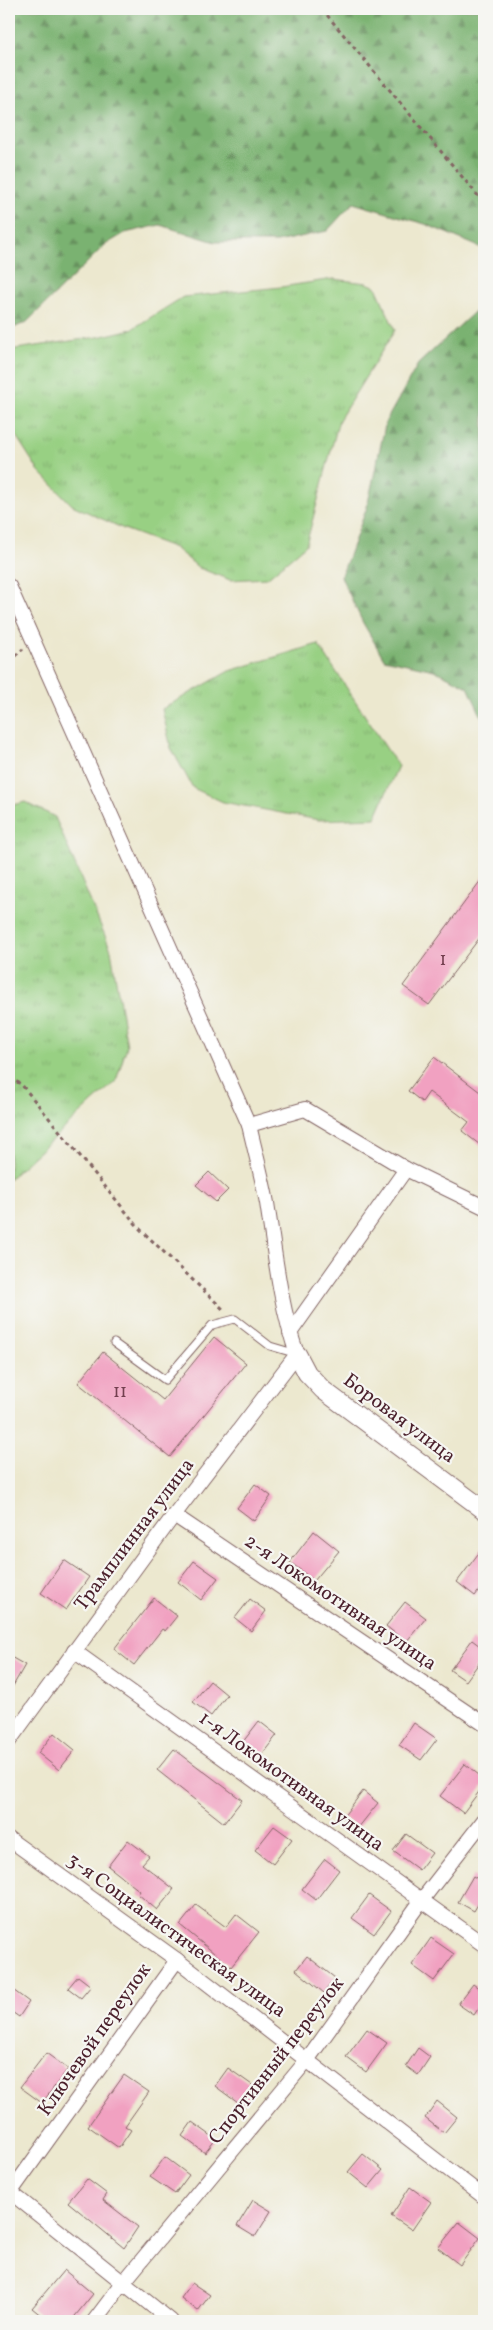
<svg xmlns="http://www.w3.org/2000/svg" width="493" height="2330" font-family="Vollkorn,serif">
<style>
.grass{fill:url(#grass-tufts);stroke:#717857}
.forest{fill:url(#forest-firs);stroke:#62684e}
.building{fill:#f1a1c1}
.lines{fill:none;stroke-linecap:round;stroke-linejoin:round}
.service-casing{stroke:#836564;stroke-width:9}
.minor-casing{stroke:#836564;stroke-width:16}
.tertiary-casing{stroke:#836564;stroke-width:20}
.path{stroke:#836564;stroke-width:3;stroke-dasharray:4 4;stroke-linecap:butt}
.service{stroke:#fff;stroke-width:7}
.minor{stroke:#fff;stroke-width:14}
.tertiary{stroke:#fff;stroke-width:18}
.labels{text-anchor:middle;dominant-baseline:central;stroke-width:4.5;stroke-linejoin:round;paint-order:stroke}
.number-label{font-size:18px;fill:#744050}
.street-label{font-size:20px;fill:#4a1f2b;stroke:#f6f6f2}
</style>
<defs>
<pattern id="grass-tufts" width="24" height="20" patternUnits="userSpaceOnUse" patternTransform="scale(1.25)"><rect width="24" height="20" fill="#98d083"/><path d="M3 7l-1-3M5 7V3M7 7l1-3M15 17l-1-3M17 17v-4M19 17l1-3" fill="none" stroke="#84b271"/></pattern>
<pattern id="forest-firs" width="22" height="20" patternUnits="userSpaceOnUse" patternTransform="scale(1.25)"><rect width="22" height="20" fill="#7ab271"/><path d="M5 1l3.5 6h-7zM16 11l3.5 6h-7z" fill="#66905d"/></pattern>
</defs>
<rect width="100%" height="100%" fill="#f6f6f2"/>
<filter id="ink" filterUnits="userSpaceOnUse"><feTurbulence type="fractalNoise" baseFrequency=".02" numOctaves="2"/><feDisplacementMap in="SourceGraphic" scale="10" xChannelSelector="R" yChannelSelector="G"/><feConvolveMatrix kernelMatrix="1 2 1 2 8 2 1 2 1" color-interpolation-filters="sRGB"/></filter>
<filter id="wash" filterUnits="userSpaceOnUse"><feTurbulence type="fractalNoise" baseFrequency=".0096" numOctaves="4" result="noise"/><feDisplacementMap in="SourceGraphic" scale="20" xChannelSelector="R" yChannelSelector="G"/><feGaussianBlur stdDeviation="1.12" result="paint"/><feColorMatrix in="noise" values="0 0 0 0 0 0 0 0 0 0 0 0 0 0 0 0 0 1.4 0 .05"/><feComposite in="paint" operator="in"/></filter>
<g filter="url(#wash)">
<rect width="100%" height="100%" fill="#ece8cf"/>
<g class="grass">
<polygon points="333,279 367,283 376,287 395,330 339,420 306,545 267,578 230,580 199,568 175,548 124,529 72,505 38,470 9,425 9,350 98,337 132,329 183,297 281,287"/>
<polygon points="318,644 398,766 375,818 319,820 223,802 193,788 171,748 162,709 229,671"/>
<polygon points="25,802 55,817 111,950 127,1046 116,1081 9,1179 9,806"/>
</g>
<g class="forest">
<polygon points="9,9 484,9 484,249 425,224 353,203 327,231 277,242 215,242 160,225 125,233 105,245 27,322 9,330"/>
<polygon points="484,303 484,722 468,687 434,670 384,659 363,623 341,577 367,507 386,421 418,364"/>
</g>
<g id="blocks">
<g class="building">
<polygon points="484,876 484,932 429,1005 403,986"/>
<polygon points="434,1057 484,1095 484,1148 462,1131 469,1122 429,1092 422,1102 408,1091"/>
<polygon points="209,1172 228,1190 216,1202 196,1185"/>
<polygon points="214,1337 246,1363 170,1457 78,1383 103,1352 163,1400"/>
<polygon points="255,1484 271,1496 254,1521 237,1508"/>
<polygon points="314,1531 339,1551 314,1581 290,1562"/>
<polygon points="484,1546 484,1584 475,1596 457,1582"/>
<polygon points="64,1560 89,1577 66,1610 41,1593"/>
<polygon points="194,1561 218,1578 201,1600 178,1582"/>
<polygon points="154,1598 177,1616 165,1631 162,1629 134,1665 114,1649"/>
<polygon points="250,1599 266,1611 251,1631 235,1618"/>
<polygon points="405,1602 426,1618 406,1642 386,1626"/>
<polygon points="472,1640 484,1649 484,1656 466,1681 450,1670"/>
<polygon points="9,1656 25,1665 9,1693"/>
<polygon points="210,1681 227,1695 211,1716 193,1702"/>
<polygon points="259,1721 277,1735 260,1757 242,1743"/>
<polygon points="414,1723 437,1739 421,1760 399,1745"/>
<polygon points="54,1733 75,1750 59,1770 38,1753"/>
<polygon points="174,1749 242,1800 224,1823 157,1770"/>
<polygon points="465,1764 484,1779 484,1785 463,1813 440,1796"/>
<polygon points="363,1791 378,1803 358,1828 343,1817"/>
<polygon points="274,1826 292,1839 273,1864 255,1850"/>
<polygon points="406,1834 432,1853 419,1870 393,1851"/>
<polygon points="128,1840 149,1856 142,1864 174,1889 157,1910 138,1894 140,1891 108,1866"/>
<polygon points="325,1859 339,1870 316,1900 302,1889"/>
<polygon points="473,1876 484,1883 484,1894 474,1911 458,1902"/>
<polygon points="369,1895 391,1911 374,1934 352,1918"/>
<polygon points="196,1905 226,1927 236,1914 259,1932 231,1967 180,1925"/>
<polygon points="431,1938 454,1954 434,1981 412,1965"/>
<polygon points="307,1956 335,1978 324,1993 296,1970"/>
<polygon points="78,1976 91,1986 81,1998 68,1988"/>
<polygon points="473,1984 484,1992 484,2000 474,2015 458,2004"/>
<polygon points="9,1987 29,2002 19,2017 9,2010"/>
<polygon points="367,2029 387,2043 366,2072 346,2057"/>
<polygon points="418,2048 430,2057 418,2075 406,2066"/>
<polygon points="46,2053 68,2069 42,2103 20,2087"/>
<polygon points="228,2068 255,2087 242,2106 215,2086"/>
<polygon points="124,2075 149,2092 125,2126 131,2130 119,2148 88,2126"/>
<polygon points="437,2101 457,2117 444,2133 425,2118"/>
<polygon points="192,2122 216,2139 205,2153 182,2136"/>
<polygon points="363,2154 383,2170 368,2188 348,2172"/>
<polygon points="165,2157 189,2175 175,2194 150,2177"/>
<polygon points="87,2179 107,2194 103,2200 138,2227 124,2248 68,2202"/>
<polygon points="410,2187 431,2202 412,2230 391,2216"/>
<polygon points="253,2200 271,2211 255,2237 237,2226"/>
<polygon points="459,2222 480,2238 460,2265 438,2248"/>
<polygon points="64,2270 93,2294 71,2321 48,2321 32,2308"/>
<polygon points="192,2283 210,2295 198,2311 181,2298"/>
</g>
</g>
</g>
<g filter="url(#ink)">
<use href="#blocks" fill-opacity="0" stroke="#836564" stroke-width="1"/>
<g class="lines">
<defs>
<polyline id="service" points="114,1343 165,1380 212,1325 235,1319 270,1346 297,1354"/>
<g id="minor">
<path d="M 9,586 L 249,1125 C 255,1151 262,1177 267,1203 C 275,1254 280,1305 297,1354 L 174,1515 L 9,1741"/>
<polyline points="249,1125 305,1109 406,1169 484,1207"/>
<polyline points="290,1333 406,1169"/>
<polyline points="174,1515 484,1724"/>
<polyline points="74,1651 484,1945"/>
<polyline points="9,1839 177,1960 484,2197"/>
<polyline points="9,2191 171,2321"/>
<polyline points="10,2193 177,1960"/>
<polyline points="94,2321 122,2284 308,2059 421,1901 484,1820"/>
</g>
<polyline id="tertiary" points="297,1354 307,1373 323,1390 484,1510"/>
</defs>
<use href="#service" class="service-casing"/>
<use href="#minor" class="minor-casing"/>
<use href="#tertiary" class="tertiary-casing"/>
<g class="path">
<polyline points="322,9 484,203"/>
<polyline points="9,661 23,649"/>
<polyline points="9,1078 21,1084 140,1229 225,1311"/>
</g>
<use href="#service" class="service"/>
<use href="#minor" class="minor"/>
<use href="#tertiary" class="tertiary"/>
</g>
</g>
<g class="labels">
<g class="number-label">
<text x="443" y="960">1</text>
<text x="120" y="1392">11</text>
</g>
<g class="street-label">
<text transform="translate(399 1419) rotate(37)">Боровая улица</text>
<text transform="translate(135 1535) rotate(-53)">Трамплинная улица</text>
<text transform="translate(340 1603) rotate(34)">2-я Локомотивная улица</text>
<text transform="translate(291 1782) rotate(36)">1-я Локомотивная улица</text>
<text transform="translate(176 1936) rotate(36)">3-я Социалистическая улица</text>
<text transform="translate(95 2040) rotate(-55)">Ключевой переулок</text>
<text transform="translate(277 2061) rotate(-52)">Спортивный переулок</text>
</g>
</g>
<rect width="493" height="2330" fill="none" stroke="#f6f6f2" stroke-width="30"/>
</svg>
